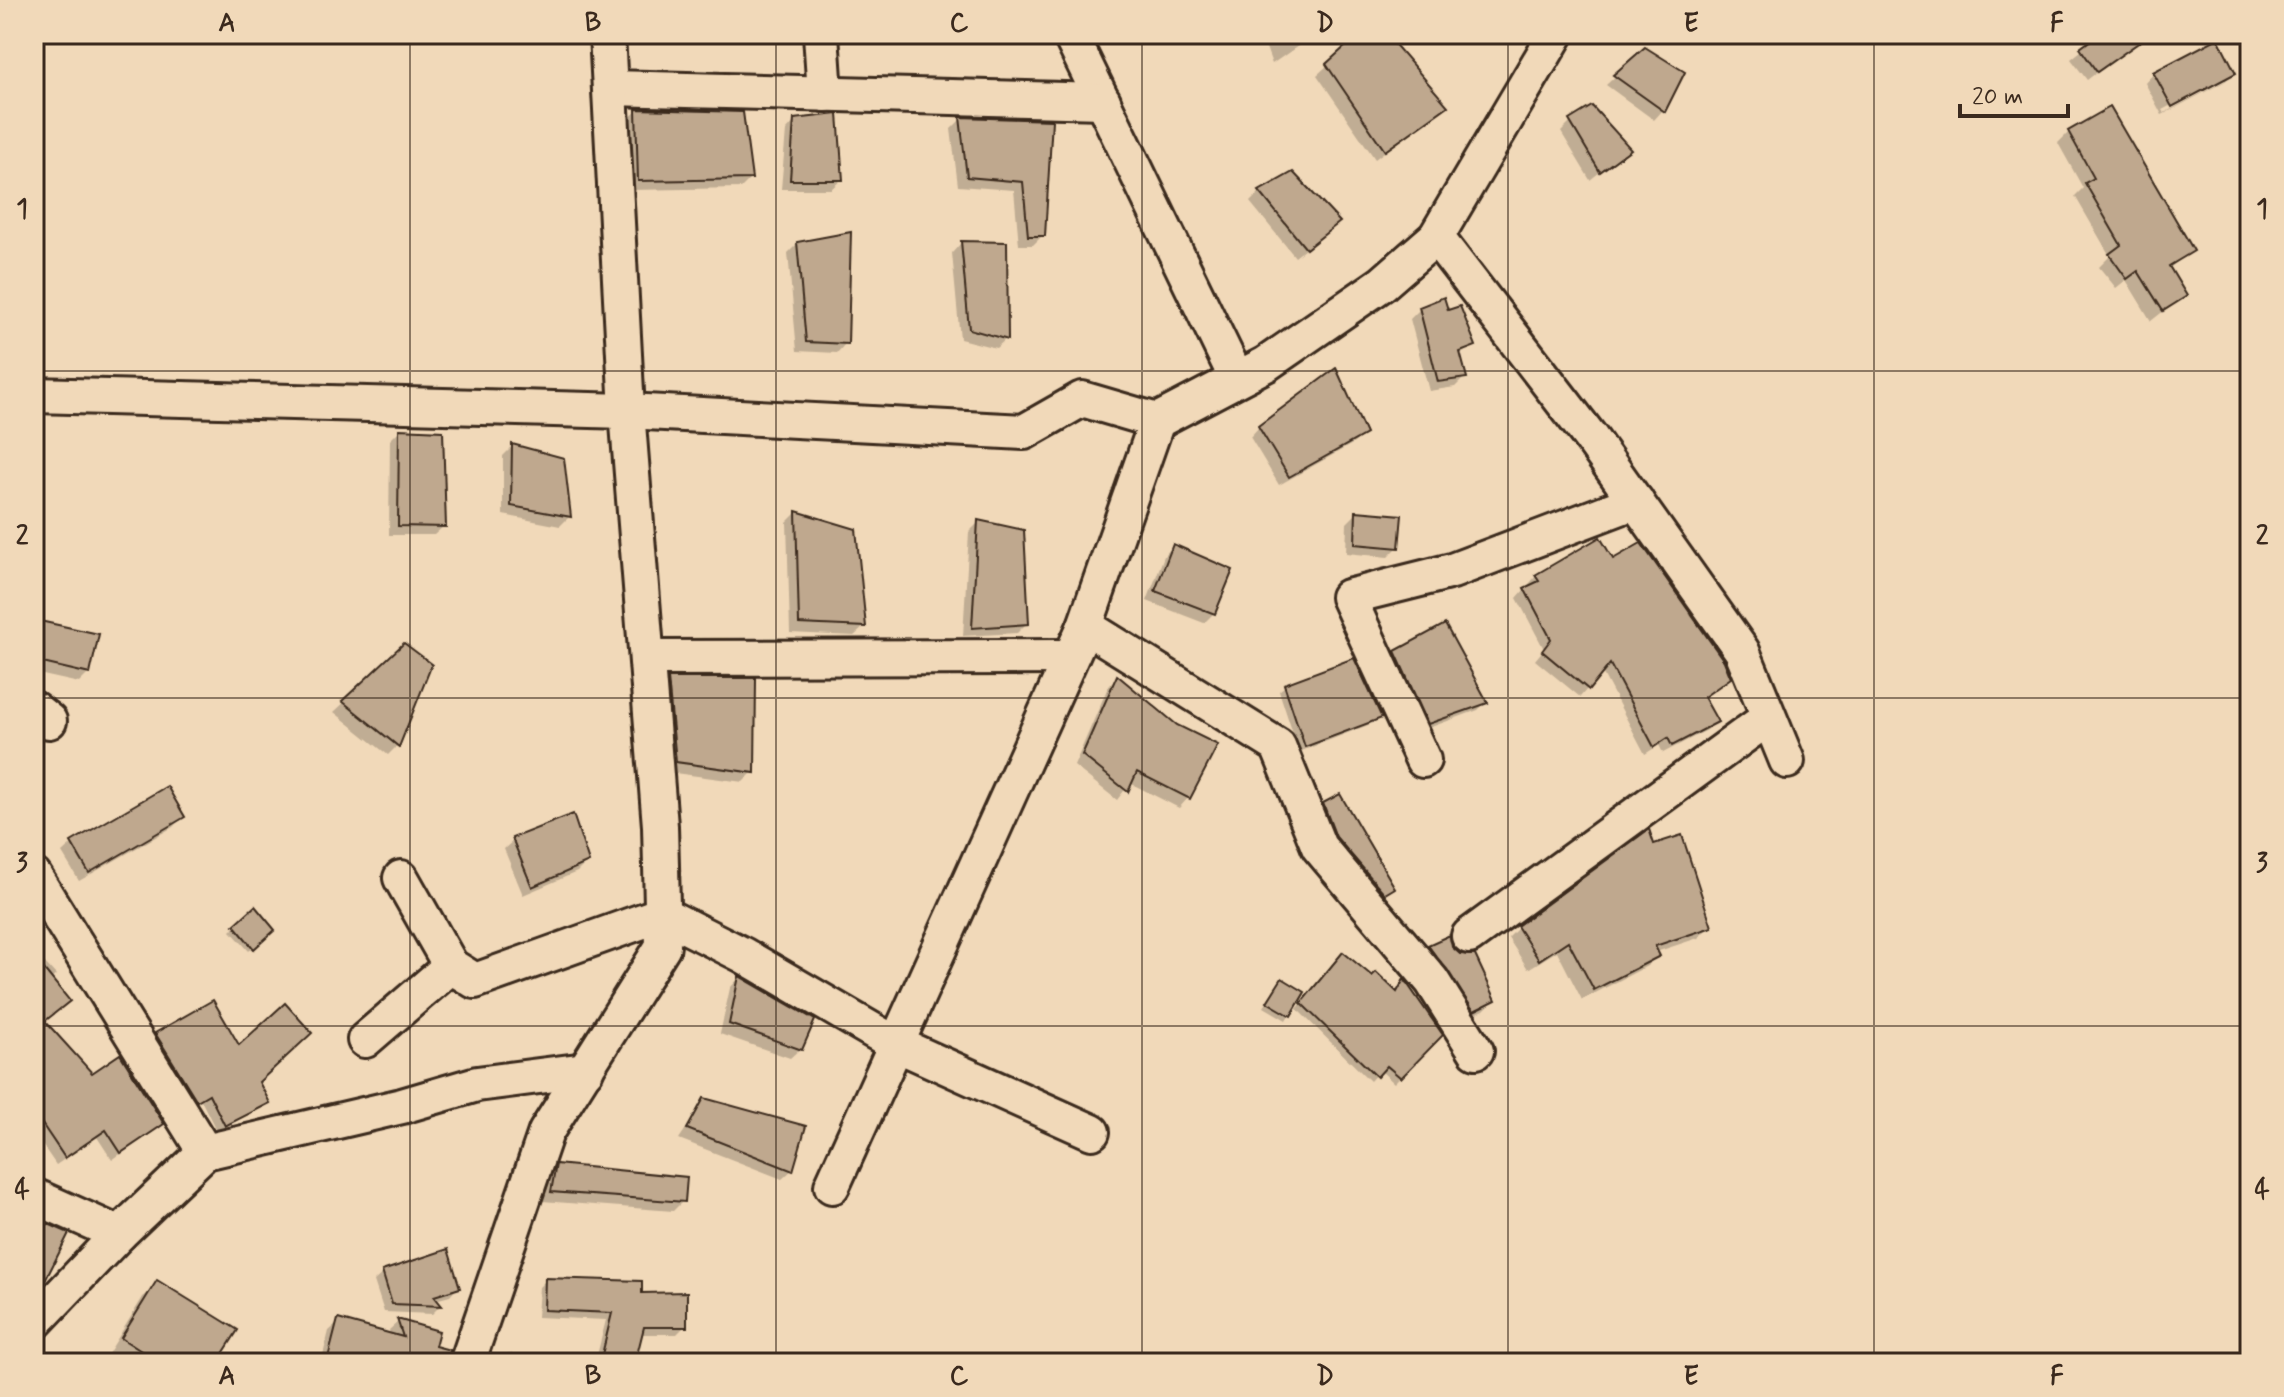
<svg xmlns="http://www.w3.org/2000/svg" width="2284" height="1397" font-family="Mynerve,sans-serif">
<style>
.shadow{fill:#0003;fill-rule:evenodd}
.building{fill:#bfa88e;stroke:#3b2a1e;stroke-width:2}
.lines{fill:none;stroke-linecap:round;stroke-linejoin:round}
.street-casing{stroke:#3b2a1e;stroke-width:40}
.street{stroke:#f1d9b9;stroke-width:34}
.grid{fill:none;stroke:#3b2a1e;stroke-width:2;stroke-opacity:0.55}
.neatline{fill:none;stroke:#3b2a1e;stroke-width:3}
.grid-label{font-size:26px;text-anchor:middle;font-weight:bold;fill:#3b2a1e}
</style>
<rect width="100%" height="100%" fill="#f1d9b9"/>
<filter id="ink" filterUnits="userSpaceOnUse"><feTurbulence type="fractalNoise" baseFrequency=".0125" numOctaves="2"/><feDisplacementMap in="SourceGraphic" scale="16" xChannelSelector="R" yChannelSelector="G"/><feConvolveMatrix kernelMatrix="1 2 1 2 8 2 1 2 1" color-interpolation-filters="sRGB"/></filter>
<g filter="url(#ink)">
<g class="shadow">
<polygon points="1261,34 1309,34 1311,37 1272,64"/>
<polygon points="1362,34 1383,34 1445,106 1375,159 1317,75"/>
<polygon points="2102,34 2129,34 2135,43 2087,80 2071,59"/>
<polygon points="1645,49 1663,110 1654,120 1606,85"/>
<path d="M 2154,73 L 2234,73 L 2224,82 L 2162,115 L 2145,83 ZM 2225,77 L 2225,81 L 2164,113 L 2162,110 Z"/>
<polygon points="637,111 750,179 741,188 630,190 627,120"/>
<polygon points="961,119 1049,122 1043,235 1033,245 1019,245 1014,190 958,186 951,129"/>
<polygon points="795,121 841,180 831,189 781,189 786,131"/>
<polygon points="1571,122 1629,149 1590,180 1561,132"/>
<polygon points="2069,132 2192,251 2168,269 2184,295 2151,321 2126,280 2116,288 2099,267 2110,256 2075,196 2083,188 2058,143"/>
<polygon points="1293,174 1328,231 1295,257 1250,202 1260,192"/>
<polygon points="798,243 846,343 837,353 797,351 788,253"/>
<polygon points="961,243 1006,339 996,348 960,339 952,253"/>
<polygon points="1420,309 1447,312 1473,345 1459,356 1464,378 1455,387 1429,391 1410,319"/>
<polygon points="1259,427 1364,434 1354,443 1279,485 1250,437"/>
<polygon points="399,431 444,526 434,535 389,535 390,440"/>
<polygon points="513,446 569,517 560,526 503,515 503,456"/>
<polygon points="796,513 864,627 854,636 790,633 787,522"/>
<polygon points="1357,513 1398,547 1388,557 1346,553 1347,523"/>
<polygon points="979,522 1027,623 1017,633 963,636 969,532"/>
<polygon points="1173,546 1214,613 1204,623 1147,601 1164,556"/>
<polygon points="1613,561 1729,677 1703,698 1716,722 1707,730 1663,753 1659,745 1645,754 1602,672 1580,697 1535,660 1544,649 1517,598 1536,576"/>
<polygon points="40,623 89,673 79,683 34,673 34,629"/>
<polygon points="405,646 430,665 397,746 388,755 334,712"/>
<polygon points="1396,653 1486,702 1478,710 1420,731 1388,661"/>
<polygon points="1117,678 1188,798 1179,808 1130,783 1117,800 1074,766 1108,687"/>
<polygon points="669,680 753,772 743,782 667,772 660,690"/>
<polygon points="1285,686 1379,717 1373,723 1299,752 1279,691"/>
<polygon points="166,789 182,817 173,827 79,881 62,853 72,844"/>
<polygon points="1324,805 1392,888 1382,897 1314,815"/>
<polygon points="514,840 587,862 577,872 523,895 504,849"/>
<polygon points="1653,846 1709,927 1698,938 1656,952 1658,955 1647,966 1582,1000 1557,951 1528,969 1508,938 1519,927"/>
<polygon points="254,909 272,929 249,951 231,931"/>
<polygon points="1448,938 1451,948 1494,1000 1484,1010 1464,1019 1419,956 1429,947"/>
<polygon points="34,951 56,975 50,980 43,1022 91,1075 162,1124 112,1160 97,1137 56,1165 34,1133"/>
<polygon points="1337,960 1396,993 1404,982 1440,1035 1394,1083 1380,1070 1370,1081 1297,1009"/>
<polygon points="739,978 800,1049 790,1058 720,1034 730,988"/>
<polygon points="1278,985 1302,993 1286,1020 1264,1007"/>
<polygon points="156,1035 256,1082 267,1103 217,1132 201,1100 189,1108 149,1042"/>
<polygon points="705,1100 792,1170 782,1179 679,1139"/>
<polygon points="557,1166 683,1201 673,1211 542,1201 547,1175"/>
<polygon points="383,1273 458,1287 450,1296 435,1300 440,1306 432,1314 384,1312 374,1281"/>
<polygon points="546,1280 640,1295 685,1326 677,1334 640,1334 633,1363 595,1363 606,1320 537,1317 539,1287"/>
<polygon points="158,1283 215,1363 123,1363 108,1354 143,1297"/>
<polygon points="339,1322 391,1336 389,1330 398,1322 436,1332 428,1363 321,1363 329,1331"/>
<polygon points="509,1353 546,1363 499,1363"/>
</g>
<g class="building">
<polygon points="1359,34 1386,34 1448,106 1385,151 1326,64"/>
<polygon points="2099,34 2151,34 2097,72 2080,48"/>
<polygon points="2218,38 2236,73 2172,107 2153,72"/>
<polygon points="1645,47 1685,72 1665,112 1613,75"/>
<polygon points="1592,106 1631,149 1600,172 1569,120"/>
<polygon points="2110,107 2194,251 2169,266 2187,296 2163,311 2138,271 2127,279 2109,254 2121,245 2085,183 2094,178 2068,131"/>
<polygon points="636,109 743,112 752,179 638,181"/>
<polygon points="838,114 843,180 790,180 794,119"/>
<polygon points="960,117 1052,120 1045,236 1028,236 1023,182 967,177"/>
<polygon points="1293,172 1340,222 1306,249 1259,191"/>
<polygon points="851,232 848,344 806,342 797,242"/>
<polygon points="961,241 1007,242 1008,340 969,329"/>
<polygon points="1444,297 1448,310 1460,306 1476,346 1460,352 1467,378 1438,382 1419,307"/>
<polygon points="1336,368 1366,434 1289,477 1258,426"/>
<polygon points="399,429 443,431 446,527 398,526"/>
<polygon points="512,444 564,458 571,517 511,506"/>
<polygon points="796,511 856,529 866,627 799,624"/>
<polygon points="1356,511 1402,515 1399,548 1355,544"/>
<polygon points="978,520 1024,530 1029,624 972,628"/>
<polygon points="1600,537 1613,559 1641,543 1724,661 1731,678 1704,697 1718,722 1672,746 1668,738 1654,747 1610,664 1589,690 1542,651 1551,639 1524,588 1539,581 1535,575"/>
<polygon points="1173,544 1233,570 1215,614 1155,591"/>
<polygon points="40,621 99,634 90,674 34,661"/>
<polygon points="1445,624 1488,703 1428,724 1395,651"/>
<polygon points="404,643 432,664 399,747 342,701"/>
<polygon points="1354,658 1382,718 1305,747 1284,684"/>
<polygon points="1117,675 1177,725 1218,745 1190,799 1137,772 1128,792 1082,755"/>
<polygon points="668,678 756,678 755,773 676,762"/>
<polygon points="167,786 185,817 89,873 71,842"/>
<polygon points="1340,794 1395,888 1385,894 1336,837 1323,803"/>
<polygon points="573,814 589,862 532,887 512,838"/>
<polygon points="1649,829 1654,844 1682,835 1712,927 1655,946 1660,956 1594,990 1568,941 1539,960 1517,926"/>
<polygon points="255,906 275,930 254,949 234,925"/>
<polygon points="1450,935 1452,947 1460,954 1475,955 1496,1000 1474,1011 1428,945"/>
<polygon points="1343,952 1372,976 1376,972 1397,992 1404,979 1443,1035 1401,1078 1387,1066 1377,1077 1301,1003"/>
<polygon points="34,957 70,1001 45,1021 92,1073 120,1054 164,1124 121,1153 106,1130 65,1158 34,1112"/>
<polygon points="739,976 815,1020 802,1050 729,1024"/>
<polygon points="1282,978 1305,992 1291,1016 1267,1002"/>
<polygon points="213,1000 239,1045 285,1003 312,1033 259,1082 270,1103 225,1126 209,1094 197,1101 155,1033"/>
<polygon points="704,1098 806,1126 793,1171 687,1129"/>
<polygon points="556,1164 687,1177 685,1202 551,1192"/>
<polygon points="39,1220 69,1233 44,1283 34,1294 34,1233"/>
<polygon points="448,1249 460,1288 434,1296 442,1306 392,1304 382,1271"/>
<polygon points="545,1278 642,1281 642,1293 687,1292 687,1327 644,1327 635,1363 600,1363 612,1313 544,1310"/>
<polygon points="157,1280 238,1330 217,1363 160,1363 121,1338"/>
<polygon points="338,1319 403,1337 397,1319 439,1331 435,1346 450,1350 448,1363 345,1363 328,1358"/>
</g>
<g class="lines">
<defs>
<g id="street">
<polyline points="821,34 825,94"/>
<polyline points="1070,34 1236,377"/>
<polyline points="611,88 1103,101"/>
<polyline points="1436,237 1590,437 1742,651 1787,761"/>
<polyline points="34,395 627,411 1024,432 1082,399 1157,421 1266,364 1382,284 1436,237 1556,34"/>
<polyline points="1085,626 1278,746 1319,847 1432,981 1476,1051"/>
<polyline points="648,658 1070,657"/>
<polyline points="34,709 49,721"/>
<polyline points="1423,760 1348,597 1452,571 1636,501"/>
<polyline points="34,876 205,1152"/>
<polyline points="401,878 451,966 475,981 662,914 743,955 894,1043 1092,1132"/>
<polyline points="1469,936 1768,718"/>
<polyline points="365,1040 451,966"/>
<polyline points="832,1186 1085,626 1157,421"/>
<polyline points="34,1196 119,1234"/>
<polyline points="34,1323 119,1234 205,1152 402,1106 477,1084 586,1070"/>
<polyline points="467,1363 546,1132 663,946 660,826 627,411 607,34"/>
</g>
</defs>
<use href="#street" class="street-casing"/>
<use href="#street" class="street"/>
</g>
</g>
<path class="grid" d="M 410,34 L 410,1363M 776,34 L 776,1363M 1142,34 L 1142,1363M 1508,34 L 1508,1363M 1874,34 L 1874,1363M 34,371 L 2250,371M 34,698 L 2250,698M 34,1026 L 2250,1026"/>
<rect width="2284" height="1397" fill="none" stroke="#f1d9b9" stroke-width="88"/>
<path d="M1960 104v12h108v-12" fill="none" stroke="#3b2a1e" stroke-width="4"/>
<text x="1972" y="104" font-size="24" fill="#3b2a1e" stroke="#f1d9b9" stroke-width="6" paint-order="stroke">20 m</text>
<rect x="44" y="44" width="2196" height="1309" class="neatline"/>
<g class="grid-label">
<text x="227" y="31">A</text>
<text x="593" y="31">B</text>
<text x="959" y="31">C</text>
<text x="1325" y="31">D</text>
<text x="1691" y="31">E</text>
<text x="2057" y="31">F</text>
<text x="22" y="217">1</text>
<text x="2262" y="217">1</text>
<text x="22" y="544">2</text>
<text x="2262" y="544">2</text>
<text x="22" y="871">3</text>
<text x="2262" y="871">3</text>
<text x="22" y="1198">4</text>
<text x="2262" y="1198">4</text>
<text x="227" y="1384">A</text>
<text x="593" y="1384">B</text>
<text x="959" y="1384">C</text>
<text x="1325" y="1384">D</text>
<text x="1691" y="1384">E</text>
<text x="2057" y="1384">F</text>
</g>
</svg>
